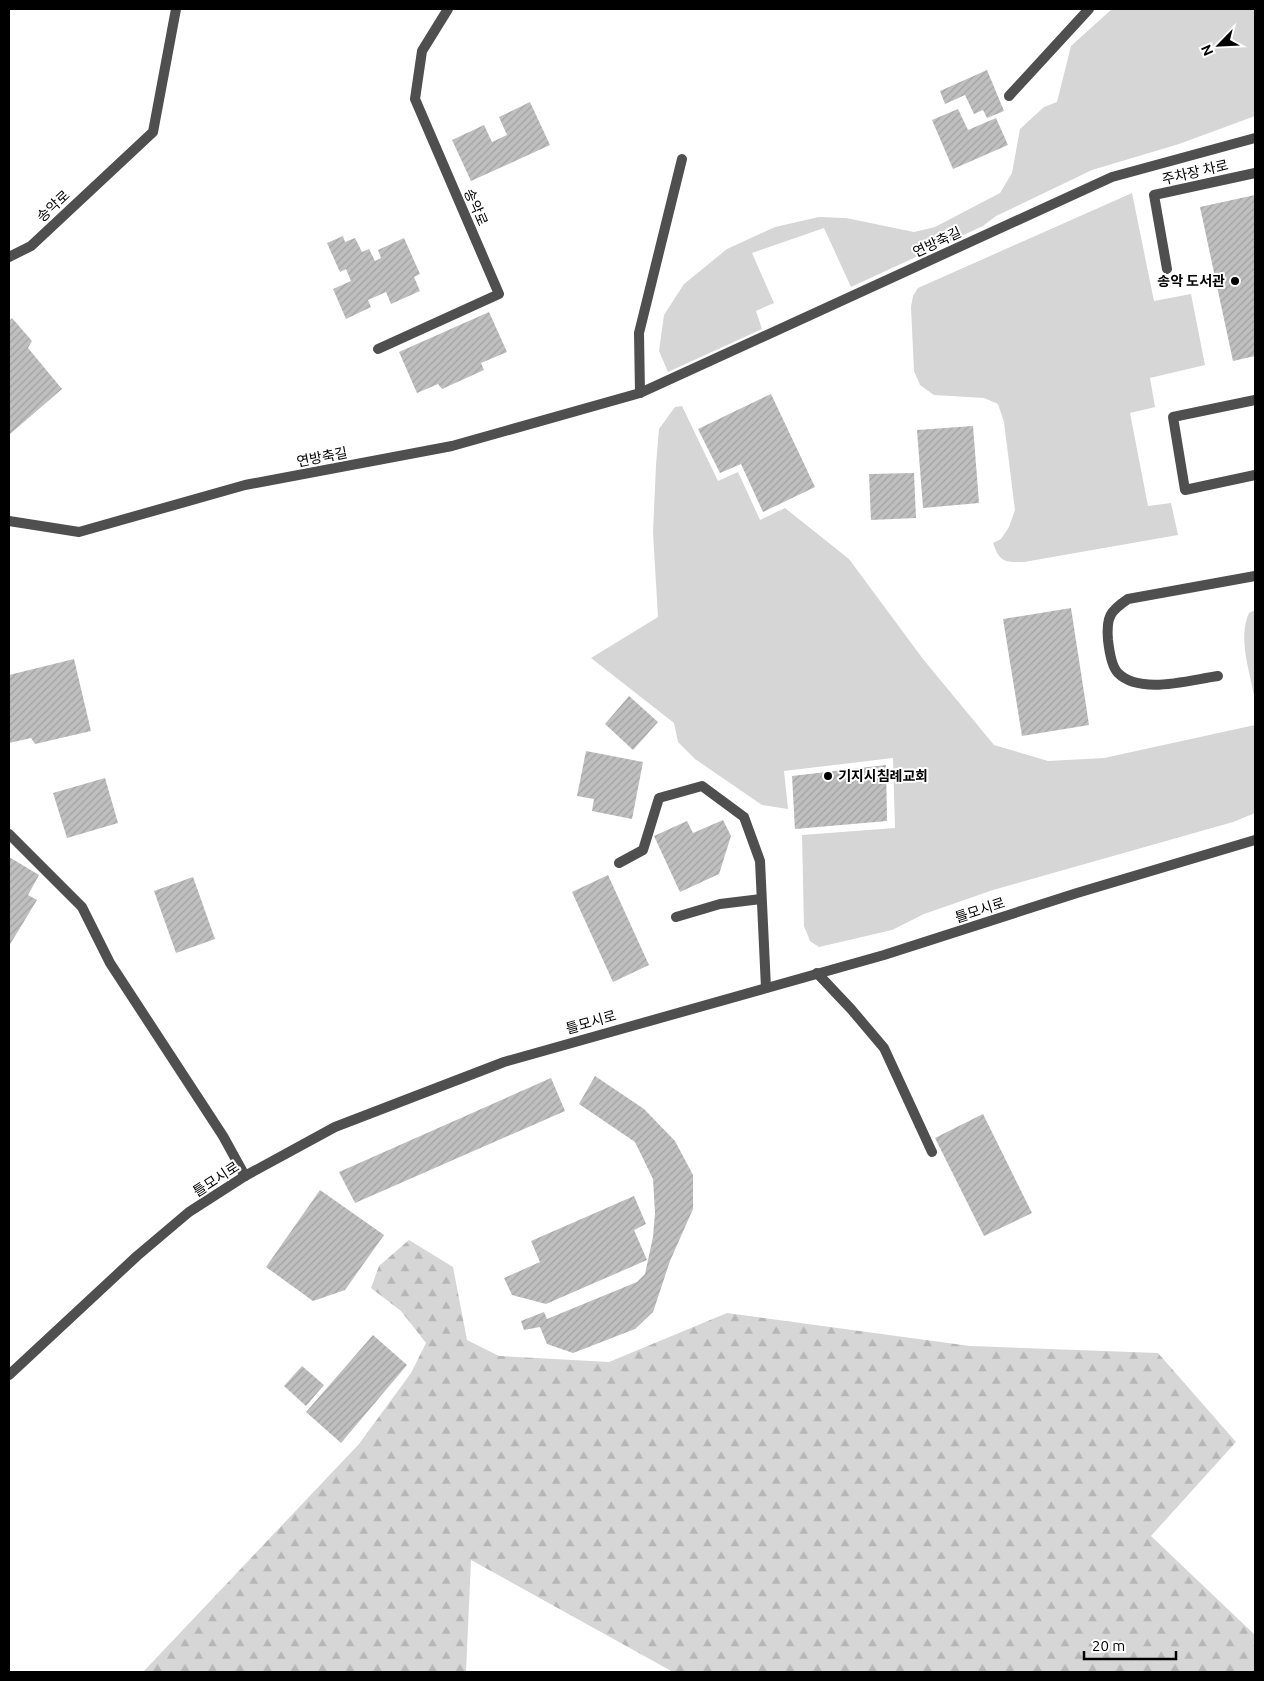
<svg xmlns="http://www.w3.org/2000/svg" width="1264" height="1681" font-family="Ubuntu,'Noto Sans KR',sans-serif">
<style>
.grass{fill:#d6d6d6}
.forest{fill:url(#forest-firs)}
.building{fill:url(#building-hatch)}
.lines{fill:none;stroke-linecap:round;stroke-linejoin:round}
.lane{stroke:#4f4f4f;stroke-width:10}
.street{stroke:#4f4f4f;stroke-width:10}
.poi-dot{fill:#000;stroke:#fff;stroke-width:2}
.labels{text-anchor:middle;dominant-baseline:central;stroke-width:4;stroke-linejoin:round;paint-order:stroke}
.street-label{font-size:14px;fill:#000;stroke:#fff}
.poi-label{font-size:14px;font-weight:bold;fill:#000;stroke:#fff;text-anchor:end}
</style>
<defs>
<pattern id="forest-firs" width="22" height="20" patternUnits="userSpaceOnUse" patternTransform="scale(1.25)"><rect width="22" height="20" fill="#d6d6d6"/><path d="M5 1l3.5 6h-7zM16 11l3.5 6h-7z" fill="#b6b6b6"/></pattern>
<pattern id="building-hatch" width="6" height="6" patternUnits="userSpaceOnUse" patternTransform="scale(1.25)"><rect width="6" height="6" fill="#bfbfbf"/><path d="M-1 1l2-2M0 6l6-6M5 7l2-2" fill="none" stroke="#a2a2a2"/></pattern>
</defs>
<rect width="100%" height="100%" fill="#fff"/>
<g class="grass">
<polygon points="1112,9 1255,9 1255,116 1179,144 1092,170 996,216 983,226 851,287 824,228 752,253 774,303 756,311 762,329 668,372 659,351 664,315 684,284 727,249 775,227 819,217 846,218 914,232 935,227 1000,193 1012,173 1020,129 1044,107 1057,102 1071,46"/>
<path d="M 1132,193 L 1154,301 L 1191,294 L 1205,365 L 1150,378 L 1155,407 L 1130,413 L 1148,506 L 1171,503 L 1178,535 L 1024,562 C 1005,562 1000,563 993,543 L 1001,539 L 1009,527 L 1015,510 L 1004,422 L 998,404 L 984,398 L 934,395 L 920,385 L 914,371 L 911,307 L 913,296 L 918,288 Z"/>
<polygon points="682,406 718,481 738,472 760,520 785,508 849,559 923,659 994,745 1048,761 1104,758 1255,725 1255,813 1233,822 993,890 924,914 892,930 819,947 810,941 804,926 802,835 895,828 893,758 784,771 788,809 762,805 695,759 678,742 674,723 591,658 658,617 653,533 656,465 659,429 675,407"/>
<path d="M 1255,610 L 1255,701 C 1251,674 1237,639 1249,613 Z"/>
</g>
<polygon class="forest" points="409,1240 453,1267 467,1340 499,1356 609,1362 727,1313 970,1346 1158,1353 1236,1442 1151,1536 1255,1635 1255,1672 673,1672 471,1560 466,1672 143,1672 359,1444 411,1373 426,1343 401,1311 371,1288 379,1266"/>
<g class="building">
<polygon points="987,70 1004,111 987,118 983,110 974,114 965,95 945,104 940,91"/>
<polygon points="530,102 550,145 471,181 452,140 484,125 492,142 507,135 499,117"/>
<polygon points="958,109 968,130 996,118 1008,145 953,169 932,120"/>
<polygon points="1255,195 1255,356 1233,361 1200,207"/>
<polygon points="343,236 345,242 355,238 362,252 369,249 375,261 381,258 378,250 404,238 420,274 414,277 420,291 391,304 386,292 368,300 371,307 346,319 333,289 351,281 346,269 340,272 327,243"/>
<polygon points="489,312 507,352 481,363 484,370 442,389 438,384 417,393 399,352"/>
<polygon points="12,318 32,341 28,348 62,389 10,434 9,321"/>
<polygon points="771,394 815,487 763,512 741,464 720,473 698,429"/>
<polygon points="973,426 979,503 923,508 917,430"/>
<polygon points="914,473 916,518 871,520 869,474"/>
<polygon points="1071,608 1089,725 1022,736 1003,619"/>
<polygon points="74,659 91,731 35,744 31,738 9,743 9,675"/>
<polygon points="629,696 658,722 633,750 605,724"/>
<polygon points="586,751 643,762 632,819 592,811 594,799 577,796"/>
<polygon points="886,765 887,821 795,829 792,776"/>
<polygon points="105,778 118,823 67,838 53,793"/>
<polygon points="723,820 731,836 719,874 680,892 654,836 687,821 693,833"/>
<polygon points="9,857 39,875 28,895 37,900 9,946"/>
<polygon points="608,875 649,965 613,982 572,892"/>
<polygon points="193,877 215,939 176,953 154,891"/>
<polygon points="595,1076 644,1109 675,1141 693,1175 693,1209 670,1261 653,1312 635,1329 573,1353 547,1344 540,1327 524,1330 521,1321 544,1312 547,1319 637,1282 645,1274 653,1237 655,1213 653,1179 635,1142 579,1104"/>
<polygon points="551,1078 565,1111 355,1203 339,1172"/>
<polygon points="983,1114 1032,1213 984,1236 935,1138"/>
<polygon points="320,1190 384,1235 345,1290 313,1301 266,1267"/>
<polygon points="634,1196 646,1224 634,1230 647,1260 546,1304 512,1295 504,1278 540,1262 531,1241"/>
<polygon points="373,1335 407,1365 341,1443 306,1412"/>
<polygon points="302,1366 324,1385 306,1406 284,1386"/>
</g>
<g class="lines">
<g class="lane">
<polyline points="1167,269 1154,195 1255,173"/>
<polyline points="1255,400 1173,417 1185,490 1255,475"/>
<path d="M 1218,676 C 1189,680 1140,695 1118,673 C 1111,666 1109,649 1108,640 C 1106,617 1110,611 1128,599 L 1255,576"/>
</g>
<g class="street">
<polyline points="1009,96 1089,9"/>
<polyline points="9,257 31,246 153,132 176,9"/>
<polyline points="378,349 499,294 415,99 422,51 448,9"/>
<polyline points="640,393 639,333 682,159"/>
<polyline points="9,521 79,532 245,485 452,446 640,393 1112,177 1255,138"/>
<polyline points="9,834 82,907 110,963 223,1136 245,1176"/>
<polyline points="619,863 643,850 659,798 702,786 744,817 760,861 766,988"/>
<polyline points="676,917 720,904 761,899"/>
<polyline points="817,973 851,1009 884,1048 932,1152"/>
<polyline points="9,1375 137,1256 189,1212 245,1176 335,1127 504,1062 884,955 1077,893 1255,840"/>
</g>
</g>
<g class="poi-dot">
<circle cx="1235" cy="281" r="5"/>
<circle cx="828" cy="776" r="5"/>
</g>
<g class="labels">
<g class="street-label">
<text transform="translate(1195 172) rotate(-13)">주차장 차로</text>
<text transform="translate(53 206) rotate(-43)">송악로</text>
<text transform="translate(476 207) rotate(67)">송악로</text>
<text transform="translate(937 242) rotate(-25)">연방축길</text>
<text transform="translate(322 457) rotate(-11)">연방축길</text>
<text transform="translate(980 910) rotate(-18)">틀모시로</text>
<text transform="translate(591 1022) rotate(-16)">틀모시로</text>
<text transform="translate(216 1179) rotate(-33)">틀모시로</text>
</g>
<g class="poi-label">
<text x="1225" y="281">송악 도서관</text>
<text x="838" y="776" text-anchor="start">기지시침례교회</text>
</g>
</g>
<rect width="1264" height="1681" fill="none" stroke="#000000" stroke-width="20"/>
<g transform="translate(1219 45) rotate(246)" stroke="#ffffff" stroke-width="4" paint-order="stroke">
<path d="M0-4L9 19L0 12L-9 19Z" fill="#000000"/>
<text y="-8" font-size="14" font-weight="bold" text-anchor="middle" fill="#000000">N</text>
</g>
<path d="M1084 1651v8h92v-8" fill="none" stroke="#000000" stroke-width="2.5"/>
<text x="1092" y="1651" font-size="15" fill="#000000" stroke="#ffffff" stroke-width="4" paint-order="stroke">20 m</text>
</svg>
